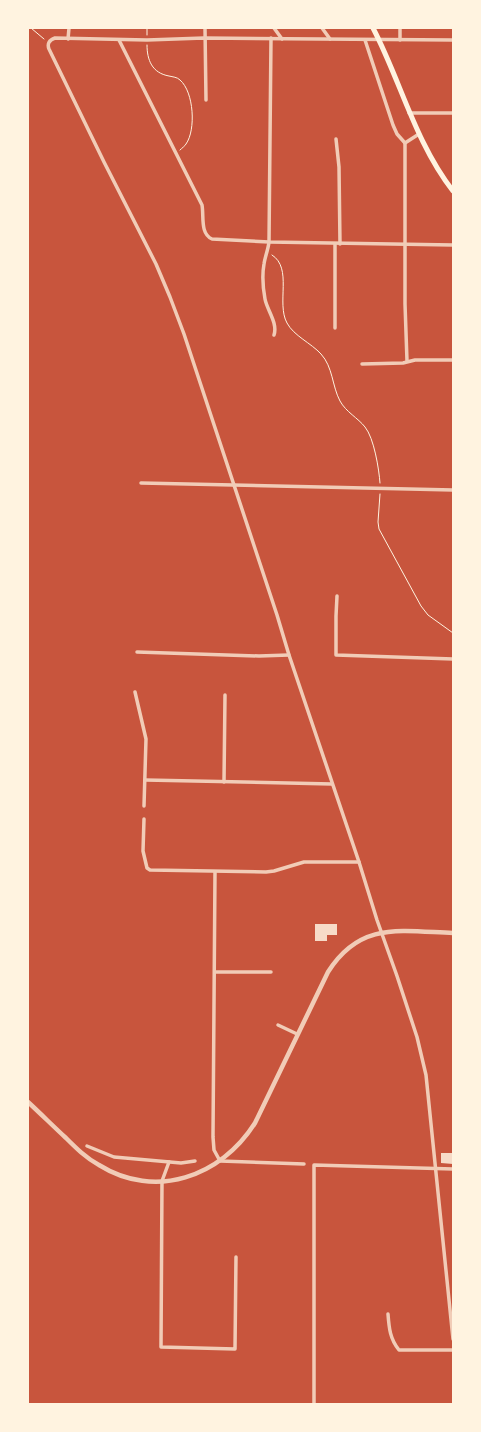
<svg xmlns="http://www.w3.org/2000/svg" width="481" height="1432" font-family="'Golos Text',sans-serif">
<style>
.building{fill:#f7dbc8}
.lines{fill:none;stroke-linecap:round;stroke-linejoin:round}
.path{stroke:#fff3e0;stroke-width:1}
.minor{stroke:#f1ccb7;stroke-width:3.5}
.tertiary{stroke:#f1ccb7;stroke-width:4.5}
.secondary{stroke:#fff3e0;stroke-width:5}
</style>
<rect width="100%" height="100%" fill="#c8553d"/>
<g class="building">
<polygon points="315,924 337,924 337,935 327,935 327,941 315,941"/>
<polygon points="441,1153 453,1153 453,1164 441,1163"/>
</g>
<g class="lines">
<g class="path">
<polyline points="31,28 44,39"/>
<polyline points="147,28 147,35"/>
<path d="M 147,45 C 147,60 152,73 169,76 C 173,77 177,77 180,80 C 194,92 196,130 186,144 C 185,146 182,148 180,150"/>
<path d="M 272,255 C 293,268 276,303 287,323 C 294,336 311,343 321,354 C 333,367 332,386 340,401 C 346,412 358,418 365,427 C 374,438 379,469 380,483"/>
<polyline points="380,494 378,522 379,529 421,606 428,615 453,633"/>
</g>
<g class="minor">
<polyline points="205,28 206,100"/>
<polyline points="274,28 282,39"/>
<polyline points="322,28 330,39"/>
<path d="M 271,38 L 269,242 C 268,250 265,257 264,264 C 262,275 263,288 265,299 C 267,310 278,323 274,335"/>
<polyline points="68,39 69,28"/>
<path d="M 119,40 L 202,205 C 204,216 200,234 212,239 L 269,242 L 453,245"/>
<polyline points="365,40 393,125 397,134 405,143"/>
<polyline points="400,40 400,28"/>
<path d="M 453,40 L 204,38 L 147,40 L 55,38 C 49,40 47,44 49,49 L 104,162 L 156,264 L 170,297 L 184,334 L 277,615 L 289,655 L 359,862 L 377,920 L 397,976 L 417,1037 L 426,1075 L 453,1339"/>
<polyline points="409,113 453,113"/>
<polyline points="336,139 339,167 340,244"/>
<polyline points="335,244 335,328"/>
<polyline points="407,361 405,304 405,143 419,134"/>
<polyline points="362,364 403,363 415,360 453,360"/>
<polyline points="141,483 453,490"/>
<polyline points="337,596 336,616 336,655 453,659"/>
<polyline points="137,652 259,656 289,655"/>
<polyline points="135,692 146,739 144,806"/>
<polyline points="145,780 332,784"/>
<polyline points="224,782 225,695"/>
<polyline points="144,819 143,851 147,868 150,870 266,872 274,871 304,862 359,862"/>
<polyline points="215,872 213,1137 214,1150 220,1161 304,1164"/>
<polyline points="215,972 271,972"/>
<polyline points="278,1025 297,1034"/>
<polyline points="87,1146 114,1157 181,1163 195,1161"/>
<polyline points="169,1162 162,1181 161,1347 235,1349 236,1257"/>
<path d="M 388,1314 C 389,1328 390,1339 399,1350 L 453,1350"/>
<polyline points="314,1404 314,1165 453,1169"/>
</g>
<path class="tertiary" d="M 28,1102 C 41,1114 53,1126 66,1138 C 76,1148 86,1158 99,1165 C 155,1200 221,1177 255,1123 L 328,972 C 360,921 401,931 453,933"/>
<path class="secondary" d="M 373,28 C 401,82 415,142 453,191"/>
</g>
<rect width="481" height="1432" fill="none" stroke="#fff3e0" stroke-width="58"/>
</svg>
